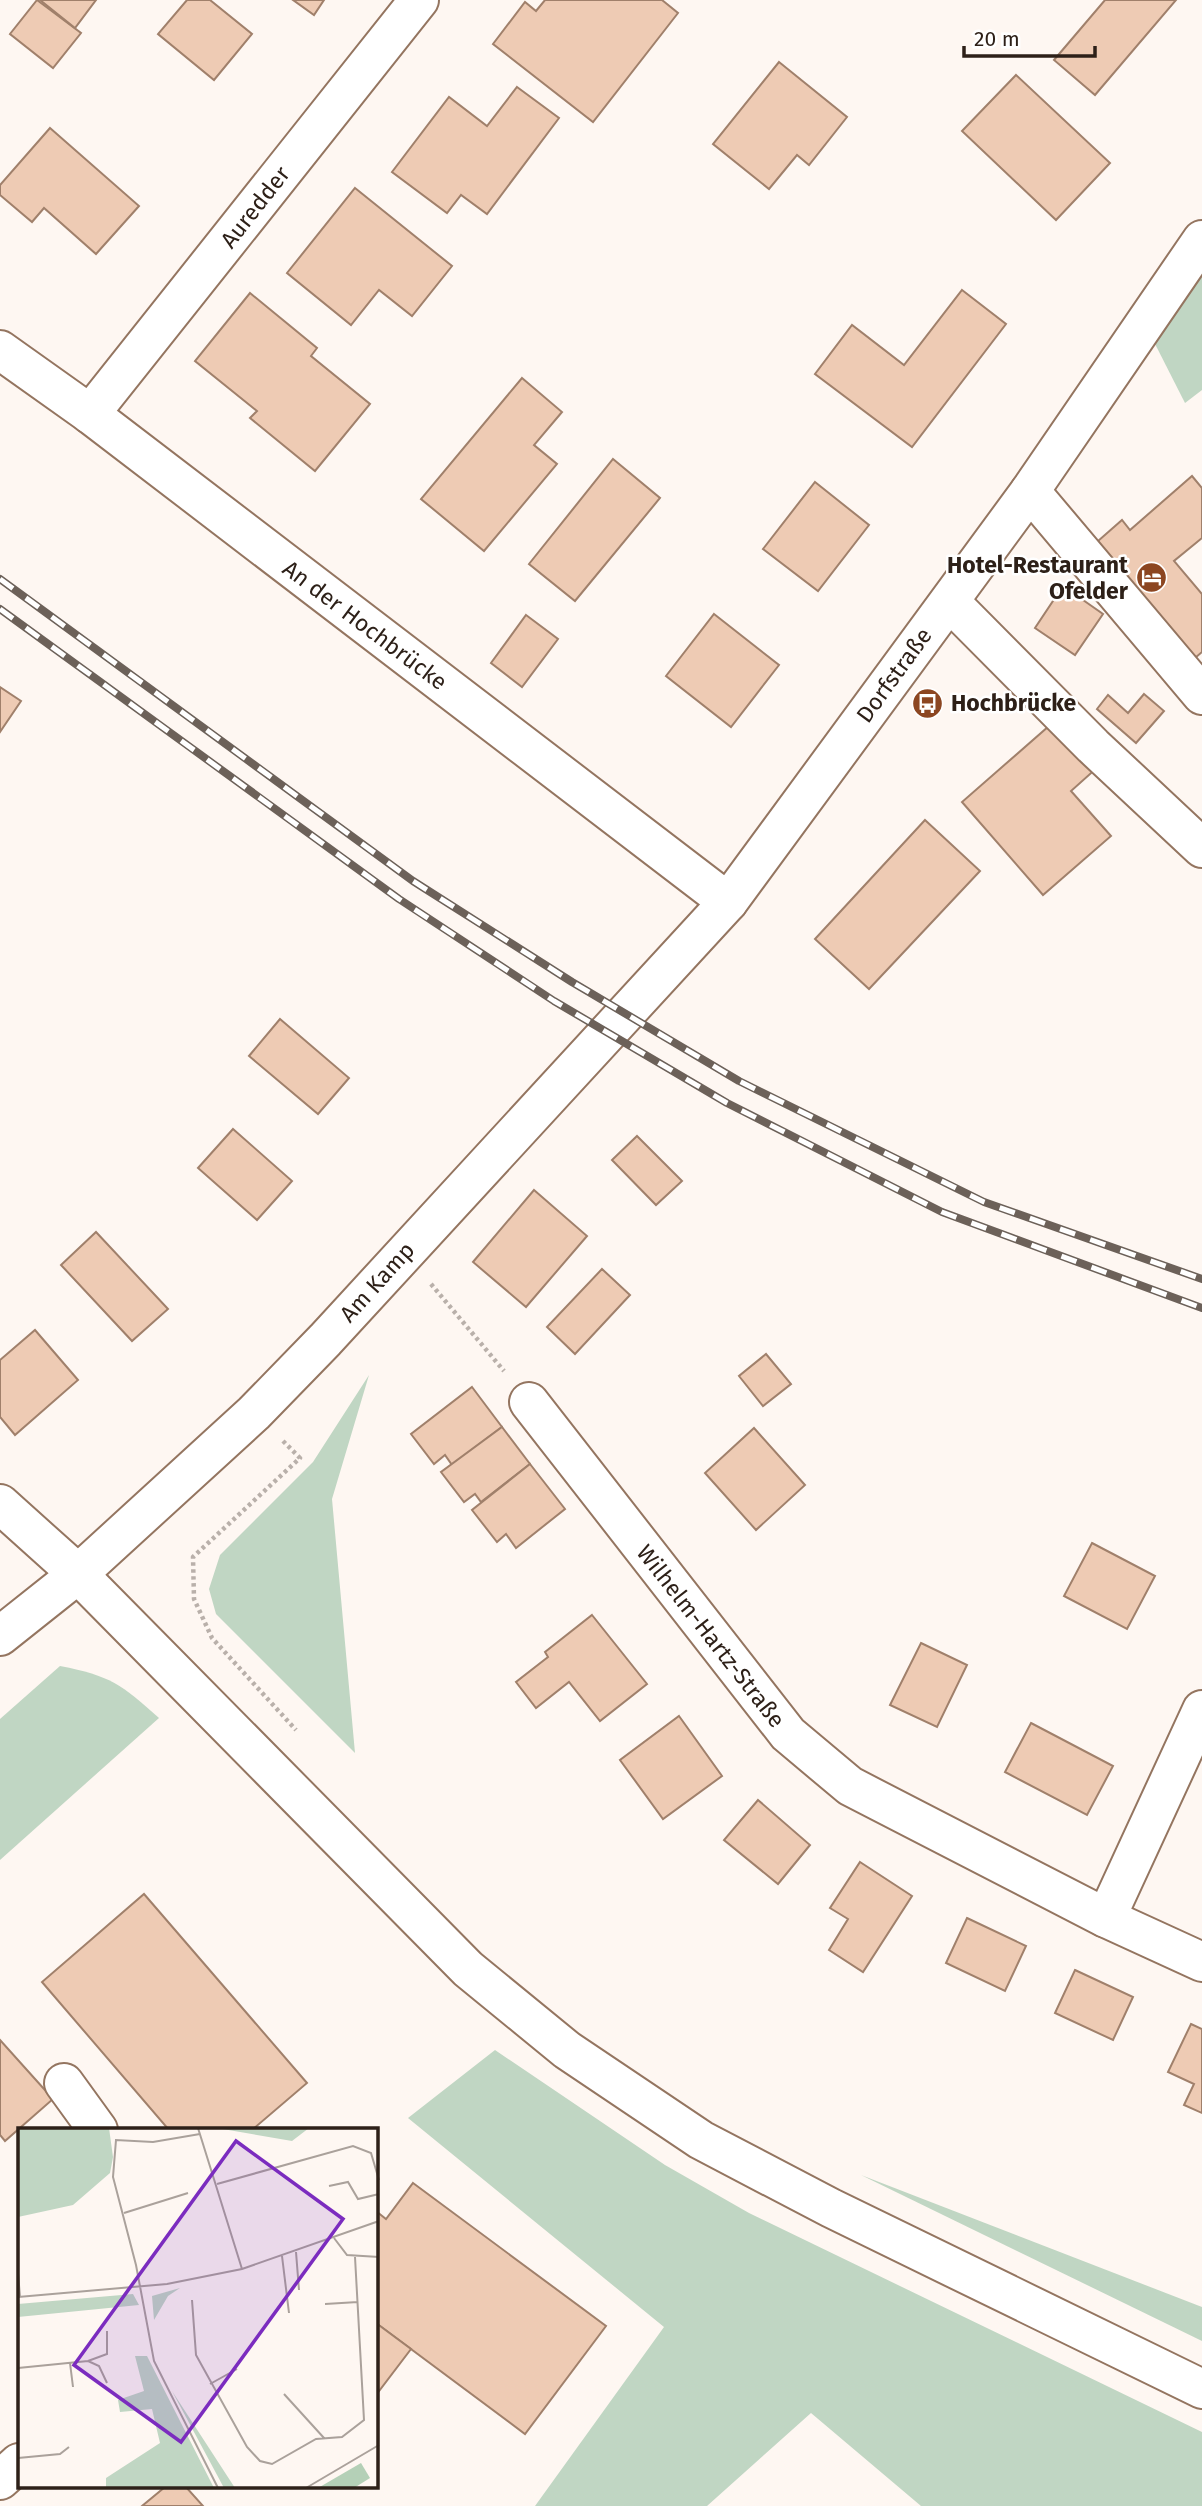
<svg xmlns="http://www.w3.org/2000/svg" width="1202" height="2506" font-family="'Fira Sans',sans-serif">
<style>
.green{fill:#c0d6c3}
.building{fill:#eecbb4;stroke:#a0806b;stroke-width:2}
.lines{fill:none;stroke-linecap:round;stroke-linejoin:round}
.minor-casing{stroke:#947560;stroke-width:42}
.major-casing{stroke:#947560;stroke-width:42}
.path{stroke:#b9b0aa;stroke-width:4.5;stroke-dasharray:3.5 3.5;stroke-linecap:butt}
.minor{stroke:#fff;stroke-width:38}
.major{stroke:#fff;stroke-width:38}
.rail-casing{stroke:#6c6159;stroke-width:8}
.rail{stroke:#fff;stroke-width:5;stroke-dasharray:16;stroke-linecap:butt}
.labels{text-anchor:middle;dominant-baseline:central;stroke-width:5;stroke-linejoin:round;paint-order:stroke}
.street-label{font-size:23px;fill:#2d2018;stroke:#fff}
.poi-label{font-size:23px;font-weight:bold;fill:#2d2018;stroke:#fff;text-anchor:end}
.inset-road{fill:none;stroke:#aaa19b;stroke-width:2}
.view{fill:#7b2cbf;fill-opacity:0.15;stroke:#7b2cbf;stroke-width:3.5}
.inset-edge{fill:none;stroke:#2d2018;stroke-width:3.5}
</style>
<rect width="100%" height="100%" fill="#fef7f2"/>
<g class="green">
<polygon points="1202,265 1202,390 1185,403 1151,336"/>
<polygon points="369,1375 332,1499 355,1753 216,1614 209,1589 220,1555 313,1462"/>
<path d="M 60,1666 C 111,1676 121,1684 159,1718 L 0,1860 L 0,1719 Z"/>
<polygon points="495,2050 665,2165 749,2213 1202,2432 1202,2506 921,2506 811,2413 707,2506 535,2506 664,2327 408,2118"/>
<polygon points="861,2175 1202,2307 1202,2341"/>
</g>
<g class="building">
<polygon points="37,0 81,33 53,68 10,34"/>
<polygon points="40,0 96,0 75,28"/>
<polygon points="187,0 210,0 252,34 214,80 158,34"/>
<polygon points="293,0 324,0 314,15"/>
<polygon points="545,0 662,0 678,13 593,122 493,44 525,2 536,11"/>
<polygon points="1105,0 1176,0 1095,95 1054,60"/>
<polygon points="779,62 847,117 809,165 797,155 769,189 713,144"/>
<polygon points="1016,75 1110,163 1056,220 962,131"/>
<polygon points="517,87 559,118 487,214 461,195 447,213 392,172 449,97 487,126"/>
<polygon points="50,128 139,206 96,254 44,208 32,222 0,195 0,185"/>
<polygon points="355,188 452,266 412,316 379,290 351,325 287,273"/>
<polygon points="962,290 1006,324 912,447 815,374 852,325 904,365"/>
<polygon points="250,293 317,348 311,356 370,404 315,471 250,418 257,411 195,361"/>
<polygon points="522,378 562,412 534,445 557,464 484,551 421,499"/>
<polygon points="613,459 660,498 575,601 529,564"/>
<polygon points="1192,476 1202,488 1202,538 1174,561 1202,594 1202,652 1188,664 1090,548 1122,520 1130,530"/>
<polygon points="815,482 869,525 818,591 763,549"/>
<polygon points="1063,586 1103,614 1075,655 1035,628"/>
<polygon points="714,614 779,665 731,727 666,676"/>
<polygon points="526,615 558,639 522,687 491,663"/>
<polygon points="0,687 21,701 0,732"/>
<polygon points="1144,694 1164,711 1136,743 1097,709 1108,695 1128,713"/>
<polygon points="1057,719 1099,766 1071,791 1111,836 1043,895 962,802"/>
<polygon points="925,820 980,871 869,989 815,939"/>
<polygon points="280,1019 349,1078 318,1114 249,1056"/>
<polygon points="233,1129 292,1181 257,1220 198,1168"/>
<polygon points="637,1136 682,1181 656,1205 612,1160"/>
<polygon points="534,1190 587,1236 526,1307 473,1262"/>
<polygon points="96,1232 168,1309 132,1341 61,1265"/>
<polygon points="602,1269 630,1295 575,1354 547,1327"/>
<polygon points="35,1330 78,1380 15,1435 0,1417 0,1360"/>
<polygon points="766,1354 791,1384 763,1406 739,1376"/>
<polygon points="472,1387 502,1427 452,1465 445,1455 434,1464 411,1434"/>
<polygon points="502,1427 530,1464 481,1502 475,1494 464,1502 441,1472"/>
<polygon points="754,1428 805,1485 756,1530 705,1473"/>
<polygon points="530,1464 565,1509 516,1548 506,1534 497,1542 472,1510"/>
<polygon points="1092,1543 1155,1576 1127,1629 1064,1596"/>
<polygon points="592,1615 647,1684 600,1721 569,1682 536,1708 516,1682 548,1657 545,1652"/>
<polygon points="921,1643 967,1665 937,1727 890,1705"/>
<polygon points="679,1716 722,1776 663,1819 620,1760"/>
<polygon points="1031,1723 1113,1766 1087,1815 1005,1772"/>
<polygon points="758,1800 810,1845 778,1884 724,1840"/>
<polygon points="860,1862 912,1896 863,1972 829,1950 848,1919 830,1908"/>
<polygon points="144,1894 307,2083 252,2130 169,2130 42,1982"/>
<polygon points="967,1918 1026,1946 1005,1991 946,1963"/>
<polygon points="1075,1970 1133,1997 1113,2040 1055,2013"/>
<polygon points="1191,2024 1202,2029 1202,2113 1184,2105 1194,2084 1168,2072"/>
<polygon points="0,2040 53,2099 5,2141 0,2135"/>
<polygon points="413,2183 606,2326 525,2434 376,2323 376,2211 386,2219"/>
<polygon points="376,2323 411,2349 376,2395"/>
<polygon points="165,2487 186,2487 203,2506 142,2506"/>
</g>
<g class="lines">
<defs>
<g id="minor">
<polyline points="0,350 90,414 728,902"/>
<polyline points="90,414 419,0"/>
<polyline points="1030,491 1202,695"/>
<polyline points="950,602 1093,746 1202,848"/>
<polyline points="529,1402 788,1734 850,1786 1106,1918 1202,1962"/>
<polyline points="0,1504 78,1574 468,1969 567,2050 701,2140 831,2208 1202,2389"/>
<polyline points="1106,1918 1202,1710"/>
<polyline points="64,2083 98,2130"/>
<polyline points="0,2480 19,2463"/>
</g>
<polyline id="major" points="0,1636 78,1574 254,1413 325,1340 728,902 1030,491 1202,240"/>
</defs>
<use href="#minor" class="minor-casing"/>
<use href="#major" class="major-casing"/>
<g class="path">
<polyline points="431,1284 504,1371"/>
<polyline points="283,1441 300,1458 193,1557 194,1599 212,1638 296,1730"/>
</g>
<use href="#minor" class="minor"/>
<use href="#major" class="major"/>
<defs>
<g id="rail">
<polyline points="0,579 413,881 572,982 739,1081 984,1202 1202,1279"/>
<polyline points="0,609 399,899 554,1001 727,1103 942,1212 1202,1308"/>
</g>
</defs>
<use href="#rail" class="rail-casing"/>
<use href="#rail" class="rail"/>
</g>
<defs>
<symbol id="hotel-disc" viewBox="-11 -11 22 22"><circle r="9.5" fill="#8c4621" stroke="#fff"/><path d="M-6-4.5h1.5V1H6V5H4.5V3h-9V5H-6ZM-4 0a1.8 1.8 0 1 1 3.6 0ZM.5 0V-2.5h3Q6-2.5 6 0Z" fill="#fff"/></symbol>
<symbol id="bus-disc" viewBox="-11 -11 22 22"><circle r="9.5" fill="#8c4621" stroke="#fff"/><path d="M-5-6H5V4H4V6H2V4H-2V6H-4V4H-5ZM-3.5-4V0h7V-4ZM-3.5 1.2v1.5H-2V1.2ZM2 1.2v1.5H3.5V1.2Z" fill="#fff"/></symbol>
</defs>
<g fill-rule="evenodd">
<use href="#hotel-disc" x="1134" y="560" width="35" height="35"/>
<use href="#bus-disc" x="910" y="686" width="35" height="35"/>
</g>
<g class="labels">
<g class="street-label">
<text transform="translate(255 207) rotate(-52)">Auredder</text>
<text transform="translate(365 625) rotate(37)">An der Hochbrücke</text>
<text transform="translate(894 675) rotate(-54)">Dorfstraße</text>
<text transform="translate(377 1282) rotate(-48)">Am Kamp</text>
<text transform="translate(711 1636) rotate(52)">Wilhelm-Hartz-Straße</text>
</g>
<g class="poi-label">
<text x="1128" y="565">Hotel-Restaurant<tspan x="1128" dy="26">Ofelder</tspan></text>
<text x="951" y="703" text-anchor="start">Hochbrücke</text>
</g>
</g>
<g transform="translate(18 2128)">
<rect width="360" height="360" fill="#fef7f2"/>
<path d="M 0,0 L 91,0 L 95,29 L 92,45 L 55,77 L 0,89 ZM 199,0 L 291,0 L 274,13 ZM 162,160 L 150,168 L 136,192 L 134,168 ZM 115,166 L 121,177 L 0,189 L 0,176 ZM 117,228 L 129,228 L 196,360 L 88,360 L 88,350 L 142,315 L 134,281 L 102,284 L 100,272 L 126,263 ZM 154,263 L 217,360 L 206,360 Z" fill="#c0d6c3"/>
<path d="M 343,335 L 352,350 L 336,360 L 300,360 Z" fill="#b4d0b7"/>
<path class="inset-road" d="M 180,0 L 224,141M 182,6 L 135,14 L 98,12 L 95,49 L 118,137 L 136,233 L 200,360M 199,56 L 335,18 L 353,25 L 361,52M 311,58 L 330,54 L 340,71 L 361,66M 106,85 L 170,65M 316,110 L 329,127 L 361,129M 278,124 L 281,162M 264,128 L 271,185M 0,145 L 2,169M 0,169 L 149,156 L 224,141 L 361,93M 174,172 L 178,227 L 229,319 L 242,333 L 254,336 L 298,311 L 324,309 L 346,292 L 337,129M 307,176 L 340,174M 70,233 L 81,238 L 89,255M 52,235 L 55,259M 0,240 L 70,233 L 89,226 L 89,203M 192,256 L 219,241M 266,266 L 306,310M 0,330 L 42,326 L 51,319M 288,360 L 361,317"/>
<path class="view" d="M 218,13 L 325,91 L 163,314 L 56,237 Z"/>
<rect width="360" height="360" class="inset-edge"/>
</g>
<path d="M964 46v10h131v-10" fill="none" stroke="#2d2018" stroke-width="3.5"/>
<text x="974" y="46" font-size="21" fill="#2d2018" stroke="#ffffff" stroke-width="5" paint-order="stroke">20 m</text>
</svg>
